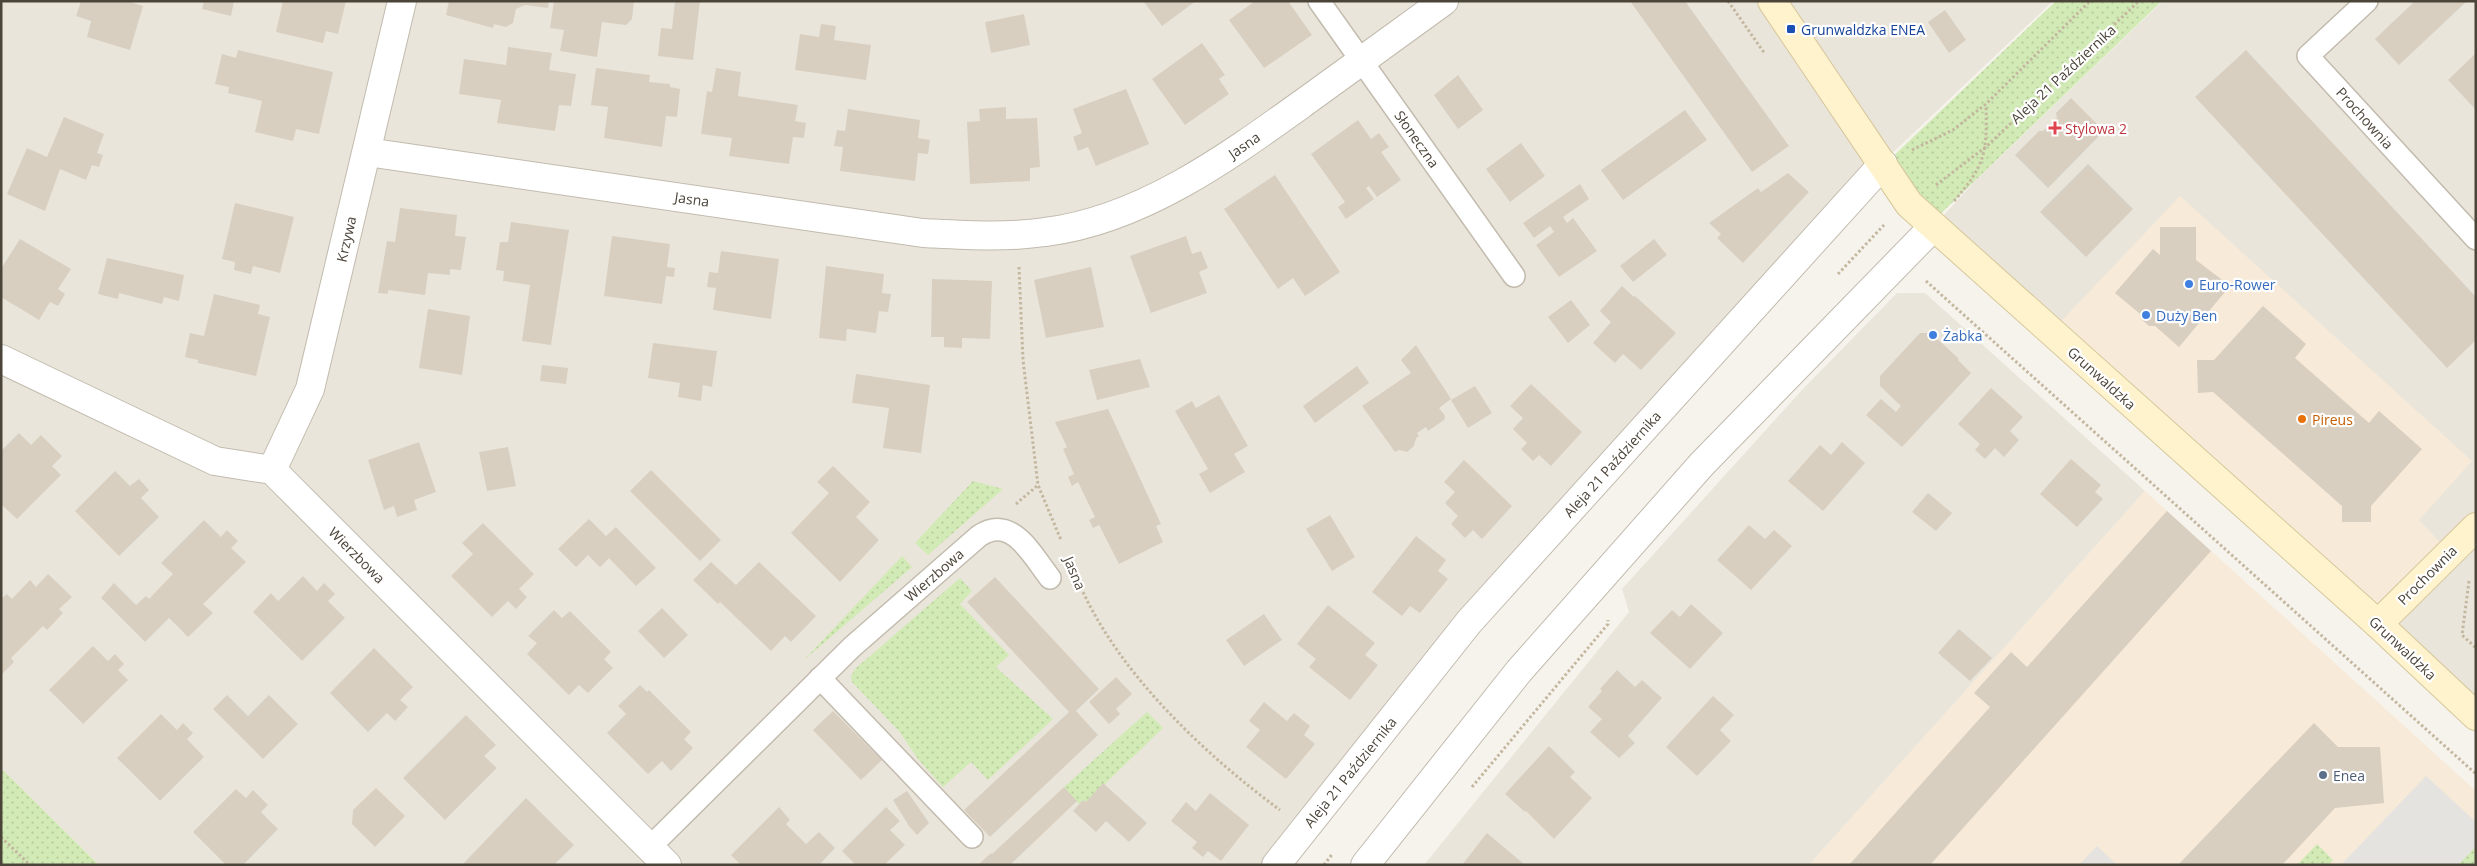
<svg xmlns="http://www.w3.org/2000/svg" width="2477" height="866" font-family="'Open Sans',sans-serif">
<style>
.residential{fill:#eae5da}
.commercial{fill:#f7ead8}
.grass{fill:url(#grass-dots)}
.parking{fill:#e5e3e0}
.building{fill:#d8cfc1}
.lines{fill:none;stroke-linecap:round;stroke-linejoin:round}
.lane-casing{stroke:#c2bbae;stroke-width:24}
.street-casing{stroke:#c2bbae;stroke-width:30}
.secondary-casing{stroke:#d6c79b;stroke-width:30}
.path{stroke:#c4b79f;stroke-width:3;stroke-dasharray:2.5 2.5;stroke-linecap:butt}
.lane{stroke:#fff;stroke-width:21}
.street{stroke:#fff;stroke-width:28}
.secondary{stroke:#fff3cd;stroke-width:28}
.transit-dot{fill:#1a4fb4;stroke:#fff;stroke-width:2}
.health-dot{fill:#e0444e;stroke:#fff;stroke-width:2}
.shop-dot{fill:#3f7fe0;stroke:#fff;stroke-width:2}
.food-dot{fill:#e8710a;stroke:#fff;stroke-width:2}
.service-dot{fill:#5c6f8a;stroke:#fff;stroke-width:2}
.labels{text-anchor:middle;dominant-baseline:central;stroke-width:4.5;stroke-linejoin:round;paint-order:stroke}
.transit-label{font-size:14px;fill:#164399;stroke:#fff;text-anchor:start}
.street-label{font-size:14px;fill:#4b4439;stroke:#fff}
.health-label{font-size:14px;fill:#be3a42;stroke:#fff;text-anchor:start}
.shop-label{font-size:14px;fill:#366cbe;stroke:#fff;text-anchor:start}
.food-label{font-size:14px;fill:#c56008;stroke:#fff;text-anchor:start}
.service-label{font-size:14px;fill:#4e5e75;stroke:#fff;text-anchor:start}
</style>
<defs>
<pattern id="grass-dots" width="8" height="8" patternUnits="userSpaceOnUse" patternTransform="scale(1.25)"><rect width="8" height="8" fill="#d2eab5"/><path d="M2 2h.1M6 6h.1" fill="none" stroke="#b6ca9c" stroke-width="1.8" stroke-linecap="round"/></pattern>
</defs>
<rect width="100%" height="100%" fill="#f6f3ec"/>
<g class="residential">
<polygon points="1,1 1766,1 1873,158 1265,865 99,865 1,768"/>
<polygon points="1777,1 2053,1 1884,161"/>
<polygon points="2163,1 2476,1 2476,715 1933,227 1975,181"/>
<polygon points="1897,293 1925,293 2145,491 1809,865 1424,865 1629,612 1622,589 1802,390"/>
</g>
<g class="commercial">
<polygon points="2180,196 2472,461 2419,520 2450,553 2378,624 2051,332"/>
<polygon points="2145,491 2476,791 2476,865 1809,865"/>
</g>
<g class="grass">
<polygon points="2056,1 2162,1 1932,222 1886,163"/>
<polygon points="973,481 1003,489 928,555 915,543"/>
<polygon points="902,556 912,567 804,660"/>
<polygon points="960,578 972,591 960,604 1009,655 996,667 1053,719 988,780 971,762 943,787 918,759 899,731 852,682 851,676 855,669"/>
<polygon points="1147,712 1163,728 1086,802 1083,800 1079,804 1064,787"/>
<polygon points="1,768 98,864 99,865 1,865"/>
<polygon points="2317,844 2333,860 2329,865 2297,865"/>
<polygon points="2476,846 2476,865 2458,865"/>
</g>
<g class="parking">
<polygon points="2426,776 2476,822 2476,846 2458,865 2341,865"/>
<polygon points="2097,846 2117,865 2079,865"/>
</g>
<g class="building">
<polygon points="81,1 127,1 143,6 130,50 87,37 91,21 76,16"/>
<polygon points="204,1 234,1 231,16 202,9"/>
<polygon points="283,1 346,1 338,34 326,31 323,43 276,32"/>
<polygon points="449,1 549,1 548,8 525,5 516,9 513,23 506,27 494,24 493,28 446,15"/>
<polygon points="554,1 634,1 632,19 626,25 602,22 597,57 560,51 564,30 550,28"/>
<polygon points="675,1 700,1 693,60 658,56 661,28 672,29"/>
<polygon points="1146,1 1196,1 1162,26 1144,2"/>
<polygon points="1255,1 1288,1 1312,35 1264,68 1229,20"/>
<polygon points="1630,1 1685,1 1789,146 1752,172"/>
<polygon points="2415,1 2467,1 2399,65 2375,39"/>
<polygon points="1945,10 1966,40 1949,53 1928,22"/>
<polygon points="1024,14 1030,45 991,53 985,22"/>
<polygon points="821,24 836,26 834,40 871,45 866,80 795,70 800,34 819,37"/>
<polygon points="1202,43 1225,75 1219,79 1229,94 1185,125 1152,79"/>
<polygon points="508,47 552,53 549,70 576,74 571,106 559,105 555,131 497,123 501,100 459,94 464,59 506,65"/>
<polygon points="238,50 333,72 319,134 296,129 293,141 255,132 262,101 228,93 229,87 215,84 222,54 236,58"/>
<polygon points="2246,50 2476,297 2476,340 2447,368 2195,97"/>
<polygon points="2476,53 2476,110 2448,80"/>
<polygon points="596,68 650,75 649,82 670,84 670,87 680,89 677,117 666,116 662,147 604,138 608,107 591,105"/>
<polygon points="716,68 741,72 738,96 798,105 795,121 806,123 804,138 793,137 789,164 729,156 732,138 701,134 707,91 712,92"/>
<polygon points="1458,75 1483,110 1458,129 1434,95"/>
<polygon points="1126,89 1149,144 1096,166 1088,147 1078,151 1073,137 1082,133 1073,109"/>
<polygon points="2071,98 2104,131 2048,188 2015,155 2039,131 2043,131 2057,118 2056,113"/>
<polygon points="1006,107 1006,119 1037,118 1040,167 1030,168 1030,181 970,184 967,122 980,121 979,109"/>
<polygon points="848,109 920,120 918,138 930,140 928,154 918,153 915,181 840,171 843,147 834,146 837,130 845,131"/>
<polygon points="1685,110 1707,140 1623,200 1601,170"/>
<polygon points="64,117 104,134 97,153 103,155 99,167 92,165 86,180 60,169 45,211 7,194 27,148 47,157"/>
<polygon points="1358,120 1371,139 1379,133 1389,147 1381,152 1401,180 1377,197 1369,186 1366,188 1374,199 1346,219 1338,207 1345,202 1311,154"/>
<polygon points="1521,143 1545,176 1510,202 1486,169"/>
<polygon points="2088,164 2133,209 2086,257 2040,212"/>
<polygon points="1788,173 1809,192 1743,263 1717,238 1721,234 1709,223 1758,188 1761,192"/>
<polygon points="1275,175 1340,272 1305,296 1293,278 1278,289 1224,209"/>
<polygon points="1580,184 1589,199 1563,217 1567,223 1573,218 1597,251 1559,277 1536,245 1554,232 1550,226 1534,238 1523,223"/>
<polygon points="235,203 294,217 280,273 253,266 251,274 234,270 235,262 222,259"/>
<polygon points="400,208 457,215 455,236 466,237 461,270 450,269 450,275 428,273 425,295 388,290 388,294 378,293 387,241 395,242"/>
<polygon points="511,222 569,230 551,345 522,341 530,285 503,281 504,271 496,270 500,242 508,242"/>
<polygon points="2160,227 2196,227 2196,260 2230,286 2179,347 2155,326 2149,326 2141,319 2139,313 2115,293 2153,249 2160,255"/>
<polygon points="612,236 670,244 667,267 675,268 674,277 666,276 662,304 604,296"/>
<polygon points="1186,236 1192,254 1201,251 1208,268 1199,272 1207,293 1151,313 1130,256"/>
<polygon points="20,239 71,269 58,289 65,294 58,306 50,302 39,320 1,297 1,269"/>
<polygon points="1654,239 1667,255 1633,282 1620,266"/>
<polygon points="721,251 779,259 771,319 713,310 716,288 707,287 709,272 718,273"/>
<polygon points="107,258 184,275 179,301 164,297 162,304 119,293 118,299 98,294"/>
<polygon points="826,266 884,274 882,293 891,294 888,312 879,311 876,333 847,329 846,341 819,338"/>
<polygon points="1091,267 1104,327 1046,338 1034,280"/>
<polygon points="932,279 992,281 990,339 962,338 962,348 944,347 944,337 931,337"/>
<polygon points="1622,286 1634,297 1635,296 1676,333 1641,370 1623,354 1615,363 1593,343 1611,322 1600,311"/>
<polygon points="214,294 260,305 258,314 270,317 256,376 198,363 198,360 185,357 190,333 204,336"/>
<polygon points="1571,300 1590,325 1568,343 1548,317"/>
<polygon points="2263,306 2306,344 2295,358 2369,423 2379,411 2422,449 2371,506 2371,522 2342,522 2342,506 2213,392 2198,393 2197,360 2214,360"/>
<polygon points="428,309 470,316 462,375 419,368"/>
<polygon points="1920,333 1931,333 1959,359 1958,360 1971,373 1902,447 1866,415 1881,399 1896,412 1901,406 1880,386 1880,376"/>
<polygon points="653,343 717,351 712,387 703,385 701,401 678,397 680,383 648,378"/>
<polygon points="1416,345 1451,399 1439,408 1445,416 1444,420 1428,431 1426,427 1417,433 1419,436 1416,438 1414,446 1407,452 1399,450 1395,452 1362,406 1411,373 1401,360"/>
<polygon points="1140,359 1150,387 1097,400 1089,370"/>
<polygon points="542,365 568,368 566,384 540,381"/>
<polygon points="1357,366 1369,383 1315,423 1303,406"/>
<polygon points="856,374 930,385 921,453 883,448 889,408 852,403"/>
<polygon points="1531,384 1582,432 1551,466 1539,455 1533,461 1521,449 1527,443 1513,429 1523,418 1510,406"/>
<polygon points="1475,386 1492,413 1468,428 1451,400"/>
<polygon points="1991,388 2023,417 2010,431 2019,440 2004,457 1995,448 1985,459 1975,450 1980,444 1958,424"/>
<polygon points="1219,395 1248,446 1234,454 1245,472 1210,493 1199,474 1208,469 1175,411 1192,401 1196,408"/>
<polygon points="1108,409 1161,524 1156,526 1163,542 1119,564 1099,525 1093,528 1089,520 1095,517 1078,482 1072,486 1068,477 1074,474 1063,449 1067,447 1055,422"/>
<polygon points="19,433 31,445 41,435 62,456 52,466 61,475 17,519 1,504 1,451"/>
<polygon points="419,442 436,492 414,500 417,510 397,517 394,506 384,510 368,460"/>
<polygon points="1842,442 1865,463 1823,511 1788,481 1820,445 1831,455"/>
<polygon points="508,447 516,486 487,491 479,452"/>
<polygon points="2071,459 2101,485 2095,492 2103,499 2077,527 2040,494"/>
<polygon points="1464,460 1512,506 1482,539 1473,530 1465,538 1451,524 1458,516 1445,503 1455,492 1444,482"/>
<polygon points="833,466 870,502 856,517 879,540 840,582 791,533 829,493 817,482"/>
<polygon points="651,470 721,540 700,561 630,491"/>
<polygon points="115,471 130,486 139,479 149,490 141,498 159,517 119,556 75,511"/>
<polygon points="1928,493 1952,513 1936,531 1912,512"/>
<polygon points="2167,511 2211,551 1930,865 1849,865 1990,707 1974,693 2011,652 2027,667"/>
<polygon points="1330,515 1355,557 1332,571 1306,529"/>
<polygon points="589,519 606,536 616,527 656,568 636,586 609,558 600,567 588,555 576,567 558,549"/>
<polygon points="204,520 221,537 227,530 238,541 231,548 246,562 203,604 213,613 188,637 169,618 145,642 101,598 114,583 136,605 146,596 149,599 173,574 161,563"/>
<polygon points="483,523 534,574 519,589 527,597 516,609 508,601 492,617 451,576 473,554 462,543"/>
<polygon points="1749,525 1765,539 1774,530 1792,546 1751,590 1717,560"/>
<polygon points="1416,536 1446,560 1438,571 1448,579 1420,613 1410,606 1402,616 1372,592"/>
<polygon points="711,562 736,585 759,562 816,616 791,642 785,636 771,651 720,602 718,604 693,580"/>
<polygon points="48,574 72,597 59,609 63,613 47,630 43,626 11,658 14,662 1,675 1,599 7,594 12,599 30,580 36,587"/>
<polygon points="303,576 317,591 324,583 335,594 328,601 345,618 302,661 253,612 271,593 278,601"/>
<polygon points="995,577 1099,689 1076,711 1098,735 990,837 964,810 1069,712 967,602"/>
<polygon points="1691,604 1723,633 1690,669 1650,633 1672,610 1680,617"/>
<polygon points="1328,605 1375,643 1365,655 1378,665 1350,700 1309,667 1316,659 1297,644"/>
<polygon points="662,608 688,635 664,658 638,631"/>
<polygon points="554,610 562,618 570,611 611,652 604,659 613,668 588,693 579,685 569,695 527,654 537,643 528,636"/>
<polygon points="1264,614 1282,640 1244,666 1226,640"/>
<polygon points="1959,629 1992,658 1970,681 1938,653"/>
<polygon points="93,646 108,661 115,654 124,664 118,670 128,680 83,724 49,690"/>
<polygon points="374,648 413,687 400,700 408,707 395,721 387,713 368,732 330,693"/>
<polygon points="1617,670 1635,687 1642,680 1662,698 1628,736 1635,743 1619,758 1590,732 1602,719 1588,707 1602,691 1600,689"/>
<polygon points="1116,677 1132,694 1116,709 1120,714 1109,724 1089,702"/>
<polygon points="640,685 647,692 649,690 691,732 684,739 693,748 671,771 662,761 648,774 607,733 626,714 618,706"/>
<polygon points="227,695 248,716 269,695 298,724 263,759 213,709"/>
<polygon points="1713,696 1734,715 1720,730 1731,741 1697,776 1666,747"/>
<polygon points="1264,702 1287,721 1294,713 1310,726 1304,735 1315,744 1286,779 1246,747 1260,730 1249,721"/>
<polygon points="833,711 882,760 861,780 813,730"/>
<polygon points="161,714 177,730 183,723 193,733 187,739 204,757 160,801 117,758"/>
<polygon points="466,715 496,745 484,756 497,768 445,820 403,778"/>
<polygon points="2314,723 2338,747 2380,747 2384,803 2335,808 2282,865 2178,865"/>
<polygon points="1549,746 1575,772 1570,777 1592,798 1554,839 1526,811 1525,812 1505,794"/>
<polygon points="1103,783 1147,823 1129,842 1106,821 1096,832 1073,811 1083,800 1086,802"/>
<polygon points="1064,787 1077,801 1010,865 978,865 991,853 992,854"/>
<polygon points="376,788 405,816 375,847 352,824 353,810"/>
<polygon points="236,789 246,798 253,790 268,805 261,812 278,829 243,865 226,865 193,832"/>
<polygon points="907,791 929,823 917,835 909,826 893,800"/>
<polygon points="1210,793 1249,825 1221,861 1208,851 1203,857 1192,848 1197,842 1171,821 1186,802 1196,811"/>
<polygon points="526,798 574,845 554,865 462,865"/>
<polygon points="779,807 790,820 786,824 806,844 819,832 835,848 819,865 741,865 731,855"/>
<polygon points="886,807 900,821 890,830 905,845 884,865 856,865 842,851"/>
<polygon points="1487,833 1525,865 1462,865"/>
</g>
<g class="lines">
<defs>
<g id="lane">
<polyline points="1319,1 1514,276"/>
<polyline points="2367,1 2308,56 2476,239"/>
<polyline points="820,678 972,837"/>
<path d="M 650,847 L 852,647 L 979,536 C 1012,514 1032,555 1050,578"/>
</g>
<g id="street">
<path d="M 367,152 L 923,233 C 963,235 1005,238 1045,232 C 1142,220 1228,157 1306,101 C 1352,68 1398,34 1444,1"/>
<polyline points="1,359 215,461 272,470 667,865"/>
<polyline points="272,470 310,389 402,1"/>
<polyline points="1276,865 1469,622 1883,164"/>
<polyline points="1365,865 1519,671 1702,464 1933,227"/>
</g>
<g id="secondary">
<polyline points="1772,1 1909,204 2378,624 2476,716"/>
<polyline points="2378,624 2476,527"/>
</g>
</defs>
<use href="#lane" class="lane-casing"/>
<use href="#street" class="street-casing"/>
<use href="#secondary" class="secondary-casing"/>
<g class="path">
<polyline points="1728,1 1765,54"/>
<polyline points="1912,150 1953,130 1986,104 2090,1"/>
<polyline points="1936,185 1987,146 2139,1"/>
<path d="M 1954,201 C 1986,164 1987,153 1986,105"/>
<polyline points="1019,267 1023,360 1038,485 1061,540"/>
<polyline points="1838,274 1884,225"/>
<polyline points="1926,281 2476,774"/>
<polyline points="1016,504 1038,485"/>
<polyline points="2469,581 2462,635 2476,648"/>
<path d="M 1079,583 C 1117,672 1204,754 1280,810"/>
<polyline points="1472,787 1608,624 1608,620"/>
<polyline points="1,837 30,865"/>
<polyline points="1324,865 1333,853"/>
</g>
<use href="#lane" class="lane"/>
<use href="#street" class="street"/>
<use href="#secondary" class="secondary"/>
</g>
<rect class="transit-dot" x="1786" y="24" width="10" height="10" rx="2.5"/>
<path class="health-dot" d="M2052.5 120.5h5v5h5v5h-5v5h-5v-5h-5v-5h5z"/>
<g class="shop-dot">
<circle cx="2189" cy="284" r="5"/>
<circle cx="2146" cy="315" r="5"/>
<circle cx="1933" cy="335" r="5"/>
</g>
<circle class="food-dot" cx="2302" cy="419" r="5"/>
<circle class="service-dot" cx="2323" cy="775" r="5"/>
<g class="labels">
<g class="transit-label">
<text x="1801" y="29">Grunwaldzka ENEA</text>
</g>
<g class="street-label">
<text transform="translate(2063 74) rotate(-43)">Aleja 21 Października</text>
<text transform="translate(2365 118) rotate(48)">Prochownia</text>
<text transform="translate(1417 139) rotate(55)">Słoneczna</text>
<text transform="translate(1244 145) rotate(-35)">Jasna</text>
<text transform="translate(692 199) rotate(8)">Jasna</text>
<text transform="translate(346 239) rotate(-77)">Krzywa</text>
<text transform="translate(2102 378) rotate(42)">Grunwaldzka</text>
<text transform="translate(1612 464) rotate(-48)">Aleja 21 Października</text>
<text transform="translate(357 555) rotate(45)">Wierzbowa</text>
<text transform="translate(1075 573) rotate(67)">Jasna</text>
<text transform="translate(934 575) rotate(-41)">Wierzbowa</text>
<text transform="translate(2427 575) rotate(-45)">Prochownia</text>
<text transform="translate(2403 648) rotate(43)">Grunwaldzka</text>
<text transform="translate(1350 772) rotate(-51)">Aleja 21 Października</text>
</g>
<g class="health-label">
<text x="2065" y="128">Stylowa 2</text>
</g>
<g class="shop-label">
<text x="2199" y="284">Euro-Rower</text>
<text x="2156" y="315">Duży Ben</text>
<text x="1943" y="335">Żabka</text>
</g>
<g class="food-label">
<text x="2312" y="419">Pireus</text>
</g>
<g class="service-label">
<text x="2333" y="775">Enea</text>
</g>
</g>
<rect width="2477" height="866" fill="none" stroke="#4b4439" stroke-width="5"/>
</svg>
